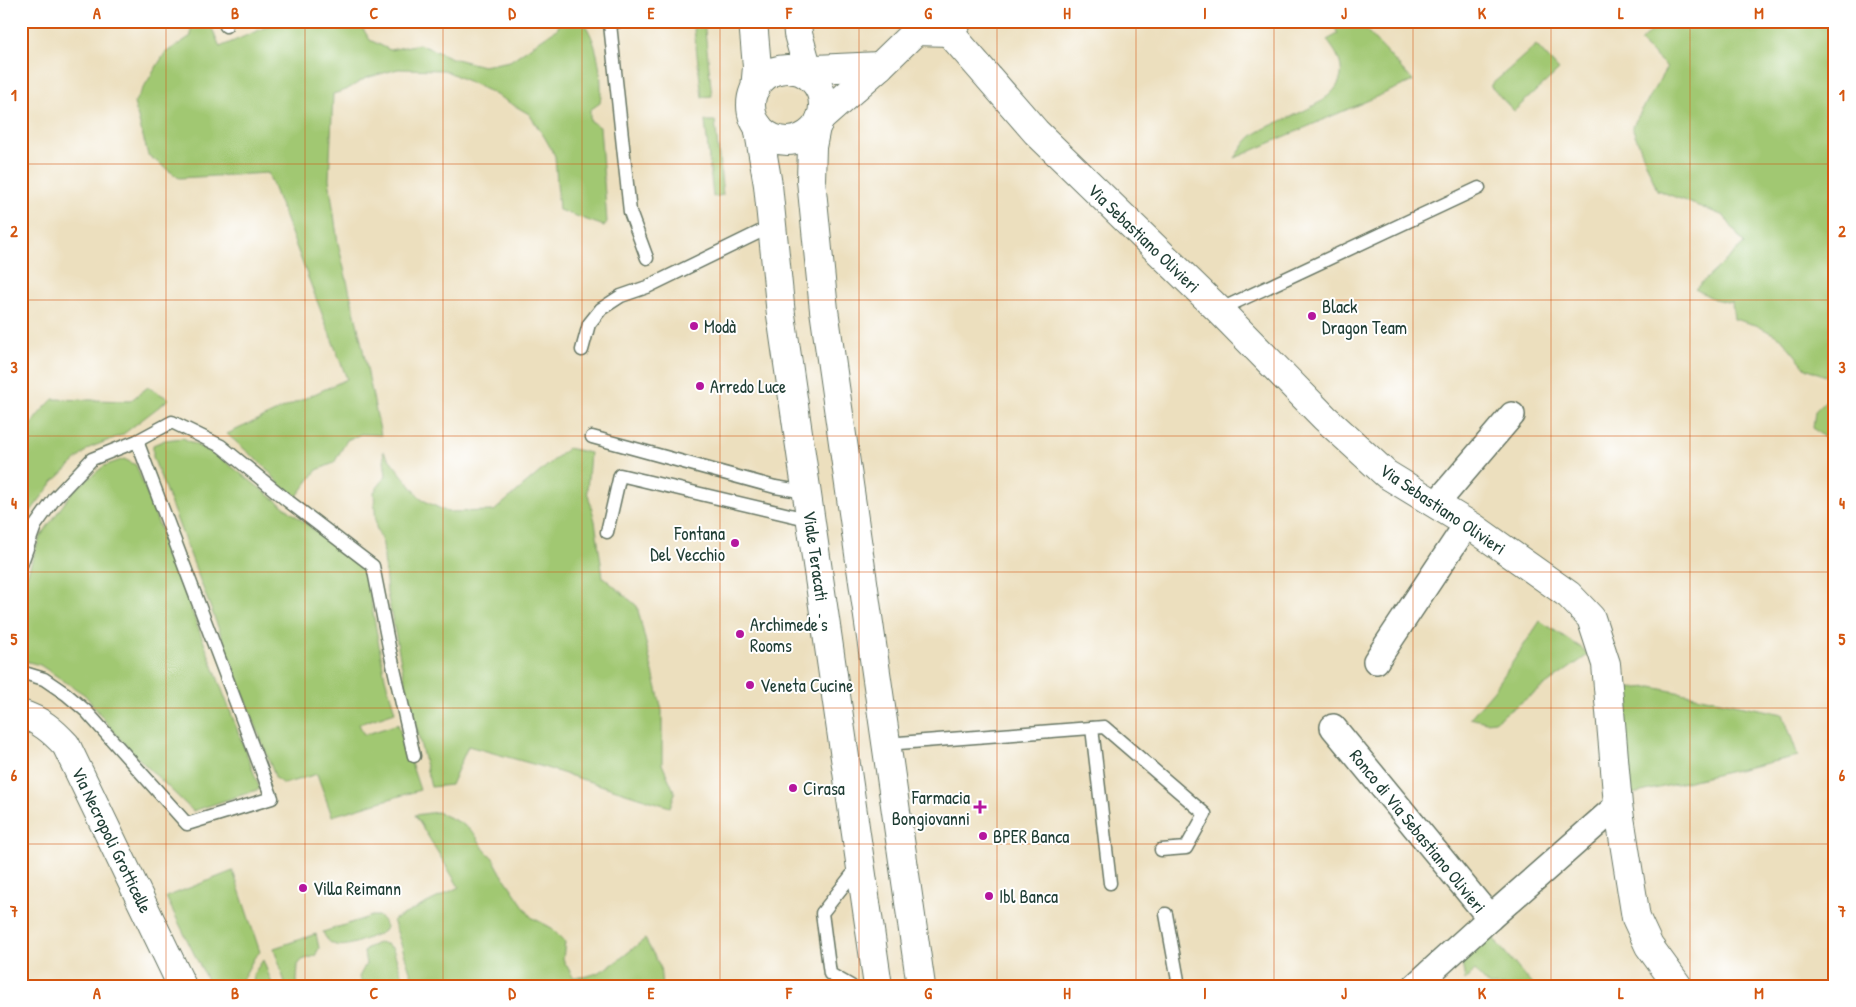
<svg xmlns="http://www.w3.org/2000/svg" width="1856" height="1007" font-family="'Patrick Hand',sans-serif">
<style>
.green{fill:#a1c872;stroke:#608253}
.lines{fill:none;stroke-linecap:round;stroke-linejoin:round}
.lane-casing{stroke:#677664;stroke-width:15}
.street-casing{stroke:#677664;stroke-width:28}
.secondary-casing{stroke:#677664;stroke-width:30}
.primary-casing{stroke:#677664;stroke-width:30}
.lane{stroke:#fff;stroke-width:12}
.street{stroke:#fff;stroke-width:25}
.secondary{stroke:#fff;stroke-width:28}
.primary{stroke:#fff;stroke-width:28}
.grid{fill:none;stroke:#d45610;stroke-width:1;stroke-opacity:0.55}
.poi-dot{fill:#b5179e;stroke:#fff;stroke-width:2}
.labels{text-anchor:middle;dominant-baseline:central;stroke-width:4;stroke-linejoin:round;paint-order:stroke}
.street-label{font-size:18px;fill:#1f3d34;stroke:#fff}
.poi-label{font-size:18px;fill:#1f3d34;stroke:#fff;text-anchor:start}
.neatline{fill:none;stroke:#d45610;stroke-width:2}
.grid-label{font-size:16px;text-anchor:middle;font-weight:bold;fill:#d45610}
</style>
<rect width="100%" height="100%" fill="#fff"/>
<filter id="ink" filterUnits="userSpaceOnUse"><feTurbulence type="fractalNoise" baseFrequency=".02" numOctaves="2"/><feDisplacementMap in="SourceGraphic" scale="10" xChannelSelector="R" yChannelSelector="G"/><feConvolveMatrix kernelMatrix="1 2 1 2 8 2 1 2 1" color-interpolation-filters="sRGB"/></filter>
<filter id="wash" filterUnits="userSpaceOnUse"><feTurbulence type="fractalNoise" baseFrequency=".0096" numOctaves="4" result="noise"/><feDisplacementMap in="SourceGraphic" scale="20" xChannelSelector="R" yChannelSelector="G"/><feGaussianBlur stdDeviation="1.12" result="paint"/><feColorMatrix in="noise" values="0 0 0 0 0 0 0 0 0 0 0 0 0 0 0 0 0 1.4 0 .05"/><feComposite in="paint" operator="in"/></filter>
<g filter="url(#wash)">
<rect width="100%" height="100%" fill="#ecdfbe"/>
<g class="green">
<path d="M 191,21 L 209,21 L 220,47 L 280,21 L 358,21 L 370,40 L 390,50 L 419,44 L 452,58 L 483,66 L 510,61 L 558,28 L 560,21 L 582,21 C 597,37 604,81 600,103 L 590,110 L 590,121 L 600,127 L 607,222 L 604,226 L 559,210 L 555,156 L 545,138 L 529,114 L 489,91 L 444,70 L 398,69 L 366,78 L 346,90 L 333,94 L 329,179 L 338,243 L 361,340 L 381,435 L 361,434 L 347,440 L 334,463 L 317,470 L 297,496 L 281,486 L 265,467 L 227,434 L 347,379 L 268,173 L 179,178 L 148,155 L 134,103 L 165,53 L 191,36 Z"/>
<polygon points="693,21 704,21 712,96 702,97"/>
<path d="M 1332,21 L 1358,21 L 1413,81 L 1235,158 C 1240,152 1245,142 1251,137 C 1275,117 1356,104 1339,60 C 1337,53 1331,46 1327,40 L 1338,34 Z"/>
<polygon points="1660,21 1827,21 1827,25 1835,37 1835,380 1806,368 1781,338 1756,325 1734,319 1732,303 1714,299 1695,289 1744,244 1724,216 1657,190 1632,127 1667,67 1640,42"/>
<polygon points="1536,45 1559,70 1514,111 1490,86"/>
<polygon points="705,121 715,121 723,195 713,197"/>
<path d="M 148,387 L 169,399 L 122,435 L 89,448 L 53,482 L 31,511 L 21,532 C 21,495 14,452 35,419 C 40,412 47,405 53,399 L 130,401 Z"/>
<polygon points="1835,395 1835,445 1829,442 1813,428 1815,411 1827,399"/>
<polygon points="183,438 218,456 343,552 366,574 385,678 395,712 359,724 364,735 398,724 420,790 332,816 317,774 284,784 276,779 153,457 153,445 165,440"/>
<polygon points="568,448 590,453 587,491 595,521 603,577 637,606 662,710 662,764 675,793 670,807 540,766 468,746 451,785 431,787 404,677 387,593 383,544 376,527 374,492 386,476 383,451 421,499 447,512 494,511"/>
<polygon points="124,459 136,465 260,789 193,811 138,758 113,731 85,695 40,665 21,660 21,593 40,537 73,491 104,466"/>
<polygon points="1540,621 1583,649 1588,655 1495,721 1486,722 1470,718 1494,690"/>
<polygon points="1652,687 1783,714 1798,756 1628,795 1620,689"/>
<path d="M 437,812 L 461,823 L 474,833 L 484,849 L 493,858 L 501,873 L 531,917 L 550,927 L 565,942 L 563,959 L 573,977 C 602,979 622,956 645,939 L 660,966 L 662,986 L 415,986 L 393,920 L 459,887 L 415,815 Z"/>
<polygon points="233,871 260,952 254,958 241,982 241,986 210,986 166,897"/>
<path d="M 372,916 L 378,916 L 383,920 L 386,927 L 384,931 L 379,934 C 360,940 333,958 323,932 Z"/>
<polygon points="1488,932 1533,986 1489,986 1475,971 1465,980 1461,957"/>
<polygon points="316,934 319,948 315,956 302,960 298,965 297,982 301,986 286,986 274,948"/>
<polygon points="378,943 386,944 393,949 404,982 402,985 385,982 360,981 359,977 366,964 364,952 367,948"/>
<polygon points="263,960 273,986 253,986 254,973"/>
</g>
</g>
<g filter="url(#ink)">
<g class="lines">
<defs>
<g id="lane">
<polyline points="224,21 226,26"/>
<polyline points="619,21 610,24 630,212 647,258"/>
<polyline points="1219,310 1479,188"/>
<polyline points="582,350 589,324 601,309 621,296 647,287 772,226"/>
<polyline points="592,437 775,487 806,492"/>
<polyline points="607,532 620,475 811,520"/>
<polyline points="21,565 35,526 55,498 92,459 137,441 172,422 221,446 288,501 373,566 389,647 414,756"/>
<polyline points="21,672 44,679 66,694 86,711 187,824 272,798 137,441"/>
<polyline points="1092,728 1110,883"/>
<polyline points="886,744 1104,727 1205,814 1186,848 1161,850"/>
<polyline points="1166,914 1179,986"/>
<polyline points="851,986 830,974 822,913 858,867"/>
</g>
<g id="street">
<polyline points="1436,504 1512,415"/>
<polyline points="1376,661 1467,524"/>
<polyline points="1333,727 1490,918 1618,805"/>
<polyline points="1415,986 1490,918"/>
</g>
<g id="secondary">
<polyline points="949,32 1036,132 1219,310 1325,418 1386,474 1473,527 1569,595 1591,618 1606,664 1618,805 1636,918 1649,946 1678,986"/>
<polyline points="794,70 880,66"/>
<polyline points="820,119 880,66 916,31 949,32 958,21"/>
<path d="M 21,714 C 40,720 52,730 66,745 L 182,986"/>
</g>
<g id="primary">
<polyline points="753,21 757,67 755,89"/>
<polyline points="797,21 798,34 810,77"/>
<circle cx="787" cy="105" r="36"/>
<polyline points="758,126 768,185 781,315 878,986"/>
<polyline points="816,127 812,147 811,180 824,310 921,986"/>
</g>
</defs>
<use href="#lane" class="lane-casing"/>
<use href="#street" class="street-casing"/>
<use href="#secondary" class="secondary-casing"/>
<use href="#primary" class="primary-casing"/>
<use href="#lane" class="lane"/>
<use href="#street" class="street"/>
<use href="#secondary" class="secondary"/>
<use href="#primary" class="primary"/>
</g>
</g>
<path class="grid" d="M 166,21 L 166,986M 305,21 L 305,986M 443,21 L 443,986M 582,21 L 582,986M 720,21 L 720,986M 859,21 L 859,986M 997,21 L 997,986M 1136,21 L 1136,986M 1274,21 L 1274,986M 1413,21 L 1413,986M 1551,21 L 1551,986M 1690,21 L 1690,986M 21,164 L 1835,164M 21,300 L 1835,300M 21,436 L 1835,436M 21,572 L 1835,572M 21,708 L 1835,708M 21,844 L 1835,844"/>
<g class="poi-dot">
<circle cx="1312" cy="316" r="5"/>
<circle cx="694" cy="326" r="5"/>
<circle cx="700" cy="386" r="5"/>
<circle cx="735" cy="543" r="5"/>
<circle cx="740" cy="634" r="5"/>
<circle cx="750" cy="685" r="5"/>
<circle cx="793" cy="788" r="5"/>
<path d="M977.5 799.5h5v5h5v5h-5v5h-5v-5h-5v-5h5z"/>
<circle cx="983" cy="836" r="5"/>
<circle cx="303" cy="888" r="5"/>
<circle cx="989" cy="896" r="5"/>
</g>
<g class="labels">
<g class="street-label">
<text transform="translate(1144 238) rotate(44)">Via Sebastiano Olivieri</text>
<text transform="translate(1443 509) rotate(34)">Via Sebastiano Olivieri</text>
<text transform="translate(816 556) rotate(82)">Viale Teracati</text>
<text transform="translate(1418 831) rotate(51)">Ronco di Via Sebastiano Olivieri</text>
<text transform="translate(112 840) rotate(64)">Via Necropoli Grotticelle</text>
</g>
<g class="poi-label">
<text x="1322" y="306">Black<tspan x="1322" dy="21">Dragon Team</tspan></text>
<text x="704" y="326">Modà</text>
<text x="710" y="386">Arredo Luce</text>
<text x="725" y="533" text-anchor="end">Fontana<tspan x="725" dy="21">Del Vecchio</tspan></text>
<text x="750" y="624">Archimede's<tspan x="750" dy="21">Rooms</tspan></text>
<text x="760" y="685">Veneta Cucine</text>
<text x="803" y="788">Cirasa</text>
<text x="970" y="797" text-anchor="end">Farmacia<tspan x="970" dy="21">Bongiovanni</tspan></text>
<text x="993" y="836">BPER Banca</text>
<text x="313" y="888">Villa Reimann</text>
<text x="999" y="896">Ibl Banca</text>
</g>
</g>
<rect width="1856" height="1007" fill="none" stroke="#fff" stroke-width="55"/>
<rect x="28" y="28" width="1800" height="952" class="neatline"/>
<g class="grid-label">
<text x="97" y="19">A</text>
<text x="235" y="19">B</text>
<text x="374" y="19">C</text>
<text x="512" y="19">D</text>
<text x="651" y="19">E</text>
<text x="789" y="19">F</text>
<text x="928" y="19">G</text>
<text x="1067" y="19">H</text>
<text x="1205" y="19">I</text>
<text x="1344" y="19">J</text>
<text x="1482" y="19">K</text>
<text x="1621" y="19">L</text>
<text x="1759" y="19">M</text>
<text x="14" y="101">1</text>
<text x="1842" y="101">1</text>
<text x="14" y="237">2</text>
<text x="1842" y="237">2</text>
<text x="14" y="373">3</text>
<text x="1842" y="373">3</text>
<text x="14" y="509">4</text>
<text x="1842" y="509">4</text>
<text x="14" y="645">5</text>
<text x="1842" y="645">5</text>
<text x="14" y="781">6</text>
<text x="1842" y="781">6</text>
<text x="14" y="917">7</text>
<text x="1842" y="917">7</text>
<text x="97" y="999">A</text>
<text x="235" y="999">B</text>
<text x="374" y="999">C</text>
<text x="512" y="999">D</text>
<text x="651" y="999">E</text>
<text x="789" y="999">F</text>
<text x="928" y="999">G</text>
<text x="1067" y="999">H</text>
<text x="1205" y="999">I</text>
<text x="1344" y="999">J</text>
<text x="1482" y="999">K</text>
<text x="1621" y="999">L</text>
<text x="1759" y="999">M</text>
</g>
</svg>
